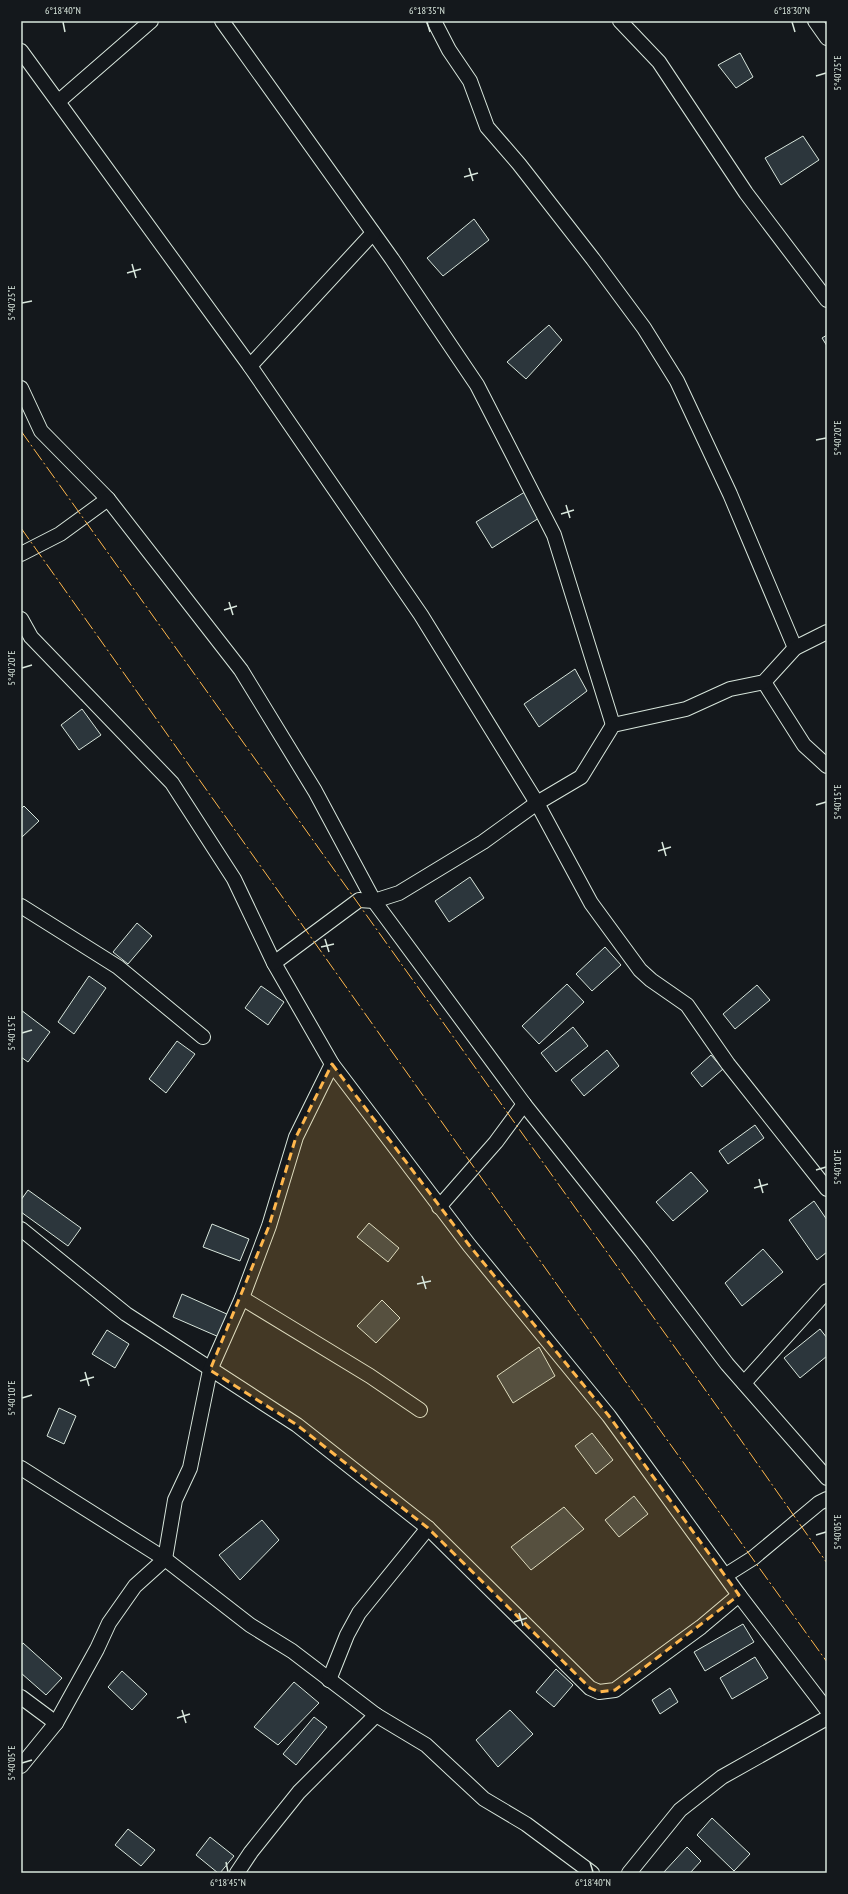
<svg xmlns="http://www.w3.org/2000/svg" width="848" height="1894" font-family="'PT Sans Narrow',sans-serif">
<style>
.building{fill:#2c363c;stroke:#d8e6dc}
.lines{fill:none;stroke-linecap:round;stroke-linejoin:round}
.street-casing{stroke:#d8e6dc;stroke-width:16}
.street{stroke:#14181c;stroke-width:14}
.power{stroke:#ffb74d;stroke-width:1;stroke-dasharray:14 3 2 3;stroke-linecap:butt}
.marked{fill:#ffb74d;fill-opacity:0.2;stroke:#ffb74d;stroke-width:3;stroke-dasharray:8 5;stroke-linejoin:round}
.ticks{fill:none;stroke:#d8e6dc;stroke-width:1.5}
.neatline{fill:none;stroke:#d8e6dc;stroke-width:1.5}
.ticks-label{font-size:10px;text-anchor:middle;fill:#d8e6dc}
</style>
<rect width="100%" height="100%" fill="#14181c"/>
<g class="building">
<polygon points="740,53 753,77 736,88 718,65"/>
<polygon points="803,136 819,160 781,185 765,158"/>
<polygon points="474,219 489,240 443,276 427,258"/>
<polygon points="549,325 562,340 526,379 507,362"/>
<polygon points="827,335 827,346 822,338"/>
<polygon points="528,490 539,518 492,548 476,522"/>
<polygon points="575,669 587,691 539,727 524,704"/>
<polygon points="82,709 101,735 79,750 61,725"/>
<polygon points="24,806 39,821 21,838 21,809"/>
<polygon points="470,877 484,898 449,922 435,901"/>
<polygon points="137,923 152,936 128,964 113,952"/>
<polygon points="605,947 621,965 592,991 576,974"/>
<polygon points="89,976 106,988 74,1034 58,1022"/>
<polygon points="567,984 584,1002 539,1044 522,1026"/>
<polygon points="757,985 770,1000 735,1029 723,1014"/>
<polygon points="261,986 284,1002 268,1025 245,1008"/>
<polygon points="21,1010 50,1032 28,1062 21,1057"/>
<polygon points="573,1027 588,1046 556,1072 541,1053"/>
<polygon points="177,1041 195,1054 166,1093 149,1079"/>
<polygon points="607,1050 619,1066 584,1096 571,1080"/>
<polygon points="711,1055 723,1069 702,1087 691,1073"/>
<polygon points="755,1125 764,1138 728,1164 719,1151"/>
<polygon points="691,1172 708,1191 673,1221 656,1202"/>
<polygon points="28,1190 81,1228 68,1246 21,1212 21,1200"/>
<polygon points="814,1201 827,1220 827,1252 817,1260 789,1220"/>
<polygon points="369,1223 399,1248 388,1262 357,1237"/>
<polygon points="212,1224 249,1239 240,1261 203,1247"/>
<polygon points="763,1249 783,1272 742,1306 725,1283"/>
<polygon points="182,1294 229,1315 219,1337 173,1317"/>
<polygon points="382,1300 400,1318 376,1343 357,1326"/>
<polygon points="820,1329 827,1338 827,1356 800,1378 784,1358"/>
<polygon points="107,1330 129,1344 115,1368 92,1354"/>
<polygon points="539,1347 555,1376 513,1403 497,1376"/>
<polygon points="59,1408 76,1416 64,1444 47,1436"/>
<polygon points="592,1433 613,1460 596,1474 575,1446"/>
<polygon points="634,1496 648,1514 619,1537 605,1520"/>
<polygon points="564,1507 584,1529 531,1570 511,1547"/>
<polygon points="262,1520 279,1540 240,1580 219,1555"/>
<polygon points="743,1624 754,1642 705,1671 694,1652"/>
<polygon points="23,1643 62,1678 46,1695 21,1673 21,1646"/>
<polygon points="755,1657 768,1678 732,1699 720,1678"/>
<polygon points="556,1669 573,1685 554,1707 536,1692"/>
<polygon points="122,1671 147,1694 132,1710 108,1687"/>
<polygon points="294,1682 319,1703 278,1745 254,1727"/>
<polygon points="670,1688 678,1702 660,1714 652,1700"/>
<polygon points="510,1710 533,1734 498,1767 476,1740"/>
<polygon points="314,1717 327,1727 296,1765 283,1754"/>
<polygon points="712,1818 750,1854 734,1871 697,1835"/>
<polygon points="128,1829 155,1850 141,1866 115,1845"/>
<polygon points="210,1837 234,1856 220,1873 218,1873 196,1855"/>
<polygon points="687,1847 701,1861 690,1873 663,1873"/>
</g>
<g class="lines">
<defs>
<g id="street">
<polyline points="222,21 392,259 477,385 554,535 613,725"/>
<polyline points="434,21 449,50 470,81 487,127 519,164 593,259 644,328 677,381 730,494 795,648"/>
<polyline points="620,21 659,62 746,193 827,300"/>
<polyline points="815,21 827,38"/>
<polyline points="21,51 250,366 421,615 537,803 591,903 640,970 651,980 687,1005 728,1064 827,1189"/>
<polyline points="59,101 151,21"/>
<polyline points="250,366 373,233"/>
<polyline points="21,388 41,431 108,499 241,670 315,791 374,901 524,1104 642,1252 727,1364 827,1478"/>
<polyline points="21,554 60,534 108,499"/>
<polyline points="21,619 31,637 172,783 234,879 274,963 332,1064 469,1245 609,1416 739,1595 827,1710"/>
<polyline points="764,682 804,745 827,766"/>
<polyline points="21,906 118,967 203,1037"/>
<polyline points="274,963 359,900 374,901 399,893 483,842 537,803 581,777 613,725 686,709 730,689 764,682 795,648 827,632"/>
<polyline points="439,1207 496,1142 524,1104"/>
<polyline points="21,1229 126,1314 297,1425 428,1528 590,1688 599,1692 615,1690 701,1627 739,1595"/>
<polyline points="242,1298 370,1376 420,1410"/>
<polyline points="744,1383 827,1291"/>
<polyline points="21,1468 165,1559 250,1625 292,1651 376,1715 426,1745 484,1799 526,1824 592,1873"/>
<polyline points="726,1575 753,1558 819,1503 827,1499"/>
<polyline points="329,1680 347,1635 359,1613 428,1528"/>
<polyline points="21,1697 56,1723"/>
<polyline points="21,1766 56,1723 97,1649 109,1623 135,1586 165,1559 175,1500 190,1468 210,1370 242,1298 269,1226 296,1137 332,1064"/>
<polyline points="237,1873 251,1852 299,1792 376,1715"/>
<polyline points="629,1873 680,1810 722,1777 827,1718"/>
</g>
</defs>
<use href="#street" class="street-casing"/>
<use href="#street" class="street"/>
<g class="power">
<polyline points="21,431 731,1426 827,1563"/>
<polyline points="21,528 660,1430 827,1662"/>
</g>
</g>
<path class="marked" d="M 332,1064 L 469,1245 L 609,1416 L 739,1595 L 615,1690 L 599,1692 L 590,1688 L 428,1528 L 297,1425 L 210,1370 L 269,1226 L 296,1137 Z"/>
<path class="ticks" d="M 63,22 L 65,32M 427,22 L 430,32M 792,22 L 795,32M 816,76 L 826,73M 469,168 L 473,181M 464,177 L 478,173M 132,264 L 136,278M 127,273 L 141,269M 22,303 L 32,301M 816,440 L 826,438M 566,505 L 570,518M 561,514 L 574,510M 229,602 L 233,615M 224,610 L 237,606M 22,668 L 32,665M 816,805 L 826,802M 662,842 L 666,856M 658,851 L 671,847M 325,939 L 329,952M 321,947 L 334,944M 22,1033 L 32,1030M 816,1170 L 826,1167M 759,1179 L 763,1193M 754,1188 L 768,1184M 422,1276 L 426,1289M 417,1284 L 431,1281M 85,1372 L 89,1386M 80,1381 L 94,1377M 22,1398 L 32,1395M 816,1535 L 826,1532M 519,1613 L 523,1626M 514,1622 L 527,1618M 182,1710 L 186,1723M 177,1718 L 190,1714M 22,1763 L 32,1760M 226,1862 L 228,1872M 590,1862 L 593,1872"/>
<rect width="848" height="1894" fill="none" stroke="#14181c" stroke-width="44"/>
<rect x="22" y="22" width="804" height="1850" class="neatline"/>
<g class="ticks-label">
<text x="63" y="14">6°18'40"N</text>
<text x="427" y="14">6°18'35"N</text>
<text x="792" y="14">6°18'30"N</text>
<text transform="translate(837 73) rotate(-90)" y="4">5°40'25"E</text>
<text transform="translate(11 303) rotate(-90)" y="4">5°40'25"E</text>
<text transform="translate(837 438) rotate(-90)" y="4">5°40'20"E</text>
<text transform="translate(11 668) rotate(-90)" y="4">5°40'20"E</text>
<text transform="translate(837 802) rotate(-90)" y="4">5°40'15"E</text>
<text transform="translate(11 1033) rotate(-90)" y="4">5°40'15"E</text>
<text transform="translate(837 1167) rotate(-90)" y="4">5°40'10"E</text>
<text transform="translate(11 1398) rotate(-90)" y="4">5°40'10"E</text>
<text transform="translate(837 1532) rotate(-90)" y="4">5°40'05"E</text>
<text transform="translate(11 1763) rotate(-90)" y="4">5°40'05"E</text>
<text x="228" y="1886">6°18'45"N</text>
<text x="593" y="1886">6°18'40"N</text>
</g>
</svg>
